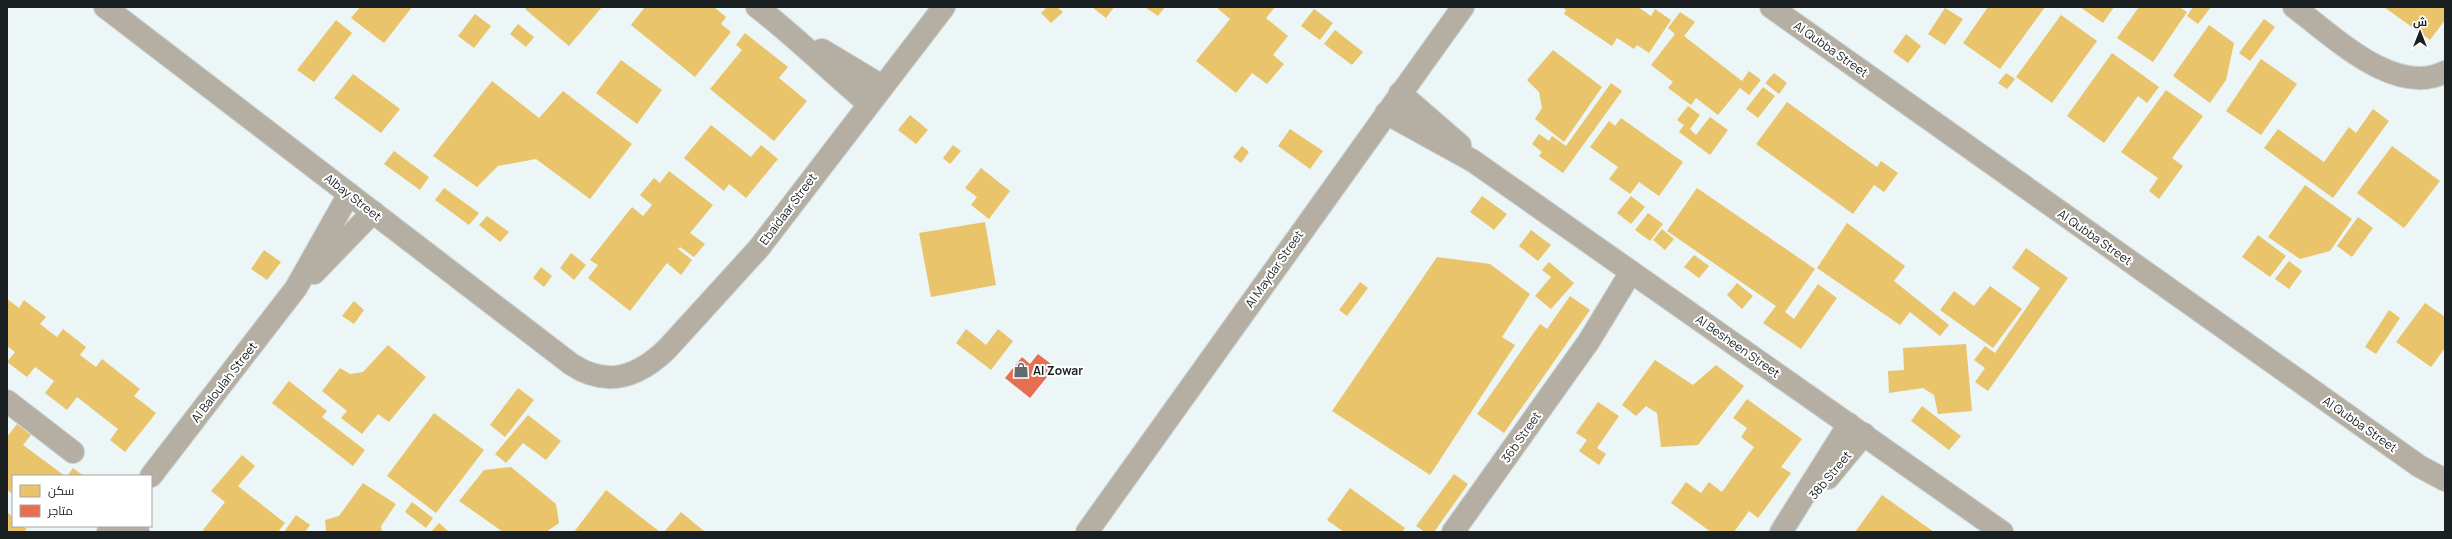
<svg xmlns="http://www.w3.org/2000/svg" width="2452" height="539" font-family="Manrope,Cairo,sans-serif">
<style>
.homes{fill:#e9c46a}
.shops{fill:#e76f51}
.lines{fill:none;stroke-linecap:round;stroke-linejoin:round}
.minor-casing{stroke:#cbd3d3;stroke-width:24}
.minor{stroke:#b5aea2;stroke-width:22}
.labels{text-anchor:middle;dominant-baseline:central;stroke-width:4;stroke-linejoin:round;paint-order:stroke}
.street-label{font-size:12px;fill:#1a2021;stroke:#fff}
.poi-label{font-size:12px;font-weight:bold;fill:#1a2021;stroke:#fff;text-anchor:start}
</style>
<rect width="100%" height="100%" fill="#ecf6f6"/>
<g class="homes">
<polygon points="360,7 412,7 384,43 351,18"/>
<polygon points="527,7 602,7 569,46 525,9"/>
<polygon points="645,7 714,7 726,17 721,24 731,32 695,77 631,25"/>
<polygon points="1047,7 1057,7 1063,12 1051,23 1041,13"/>
<polygon points="1092,7 1114,7 1106,18"/>
<polygon points="1145,7 1165,7 1158,16"/>
<polygon points="1216,7 1275,7 1266,18 1288,36 1273,55 1284,64 1267,84 1252,73 1236,93 1196,61 1230,19"/>
<polygon points="1562,7 1638,7 1651,16 1655,9 1671,20 1649,53 1637,45 1634,49 1617,38 1612,46 1564,14 1566,10"/>
<polygon points="1988,7 2045,7 2000,69 1963,43"/>
<polygon points="2080,7 2114,7 2103,23"/>
<polygon points="2139,7 2179,7 2187,12 2153,62 2117,38"/>
<polygon points="2193,7 2211,7 2198,24 2187,16"/>
<polygon points="2384,7 2445,7 2445,20 2430,40"/>
<polygon points="1945,8 1963,19 1945,45 1928,34"/>
<polygon points="1314,9 1333,23 1320,40 1301,26"/>
<polygon points="1680,12 1695,22 1684,36 1742,81 1749,71 1761,80 1749,95 1740,88 1718,115 1696,98 1691,105 1668,88 1673,82 1651,65 1675,34 1668,28"/>
<polygon points="475,14 491,26 474,48 458,36"/>
<polygon points="2061,15 2097,41 2052,103 2016,77"/>
<polygon points="2264,19 2275,27 2250,61 2239,53"/>
<polygon points="336,20 352,33 314,82 297,70"/>
<polygon points="518,24 534,37 526,47 510,34"/>
<polygon points="2209,25 2234,43 2226,80 2210,103 2173,76"/>
<polygon points="1335,30 1363,52 1352,65 1324,44"/>
<polygon points="745,33 788,67 779,78 807,101 774,141 710,89 742,50 736,45"/>
<polygon points="1906,34 1921,46 1908,63 1893,52"/>
<polygon points="1553,50 1602,87 1564,142 1535,119 1542,108 1539,92 1527,80"/>
<polygon points="2112,53 2159,87 2147,103 2138,96 2104,143 2067,116"/>
<polygon points="2261,59 2297,84 2261,135 2226,111"/>
<polygon points="621,60 662,90 637,124 596,93"/>
<polygon points="1774,73 1787,83 1779,94 1765,83"/>
<polygon points="2006,73 2015,79 2007,89 1998,83"/>
<polygon points="353,74 400,109 381,133 334,98"/>
<polygon points="492,81 539,118 563,91 632,144 590,199 536,159 498,166 477,187 433,156"/>
<polygon points="1611,83 1622,91 1563,173 1539,156 1542,152 1532,144 1539,134 1549,141 1552,136 1566,146"/>
<polygon points="1763,87 1775,96 1758,118 1746,109"/>
<polygon points="2166,90 2203,116 2172,158 2183,166 2159,199 2149,191 2158,178 2121,152"/>
<polygon points="1787,102 1877,167 1881,161 1898,173 1884,192 1874,185 1853,214 1756,144"/>
<polygon points="1688,106 1700,115 1690,129 1696,135 1710,117 1728,130 1710,155 1679,132 1684,125 1677,120"/>
<polygon points="2373,109 2389,121 2333,198 2264,148 2278,129 2324,162 2349,127 2356,133"/>
<polygon points="910,115 928,130 916,144 898,130"/>
<polygon points="1621,118 1683,162 1659,196 1639,182 1630,194 1609,179 1618,167 1590,147 1609,121 1615,126"/>
<polygon points="711,125 751,157 761,145 778,159 746,198 729,184 724,191 684,158"/>
<polygon points="1290,129 1323,151 1310,169 1278,146"/>
<polygon points="953,145 961,151 950,164 943,158"/>
<polygon points="1242,146 1249,152 1241,163 1233,157"/>
<polygon points="2392,146 2440,181 2404,228 2357,193"/>
<polygon points="394,151 429,177 420,190 384,164"/>
<polygon points="981,168 1010,191 989,219 971,205 977,197 965,188"/>
<polygon points="669,171 713,205 690,233 705,244 694,257 680,247 678,249 692,260 681,275 667,263 630,311 588,278 598,265 590,260 632,207 643,216 652,205 640,195 654,178 660,183"/>
<polygon points="2305,185 2352,219 2330,251 2300,259 2268,237"/>
<polygon points="444,188 479,213 469,225 435,200"/>
<polygon points="1697,188 1815,269 1785,312 1794,319 1818,284 1837,298 1801,349 1763,323 1776,306 1667,231"/>
<polygon points="1482,196 1507,214 1494,230 1470,212"/>
<polygon points="1631,196 1645,207 1631,224 1617,213"/>
<polygon points="1648,213 1663,224 1650,241 1635,230"/>
<polygon points="487,216 509,232 500,242 479,225"/>
<polygon points="2358,217 2373,228 2352,257 2337,246"/>
<polygon points="985,222 996,285 931,297 919,233"/>
<polygon points="1847,223 1905,266 1894,281 1949,325 1940,336 1910,312 1900,325 1817,268"/>
<polygon points="1662,229 1674,239 1665,250 1653,240"/>
<polygon points="1531,230 1551,245 1538,261 1519,246"/>
<polygon points="2258,235 2286,256 2270,277 2242,257"/>
<polygon points="2026,248 2068,278 1988,391 1975,382 1985,368 1974,360 1985,346 1995,353 2040,288 2012,268"/>
<polygon points="264,250 281,262 267,280 251,269"/>
<polygon points="571,253 586,265 574,280 560,268"/>
<polygon points="1694,255 1709,266 1699,278 1684,267"/>
<polygon points="1437,257 1490,264 1530,294 1502,337 1515,345 1430,475 1332,411"/>
<polygon points="2289,261 2302,271 2289,289 2275,279"/>
<polygon points="1549,262 1574,283 1551,309 1535,296 1551,277 1542,270"/>
<polygon points="541,267 552,276 544,287 533,278"/>
<polygon points="1360,282 1368,288 1347,316 1339,310"/>
<polygon points="1737,283 1753,296 1742,309 1727,295"/>
<polygon points="1990,286 2022,309 1993,348 1940,310 1954,291 1974,306"/>
<polygon points="1570,296 1590,310 1504,433 1477,414 1540,324 1547,329"/>
<polygon points="7,299 19,308 24,300 46,317 40,324 57,337 63,329 86,347 80,355 96,367 102,359 140,389 134,396 156,413 125,452 110,440 118,429 77,397 67,410 45,393 54,381 35,367 27,377 7,362 15,352 7,346"/>
<polygon points="354,301 364,310 354,324 342,316"/>
<polygon points="2425,303 2445,317 2445,348 2431,367 2396,342"/>
<polygon points="2389,310 2400,318 2376,354 2365,347"/>
<polygon points="966,329 986,345 998,329 1013,341 991,370 956,343"/>
<polygon points="1966,344 1972,411 1938,414 1934,395 1923,388 1889,393 1888,371 1904,370 1903,348"/>
<polygon points="388,345 426,377 389,422 378,414 362,434 341,418 347,411 322,391 340,368 350,374 363,372"/>
<polygon points="1655,360 1693,385 1716,365 1744,386 1698,445 1661,447 1657,413 1646,406 1636,416 1622,405"/>
<polygon points="289,381 327,411 322,417 365,450 353,466 272,403"/>
<polygon points="518,388 534,400 505,437 490,425"/>
<polygon points="1747,399 1802,439 1781,467 1791,473 1758,518 1749,511 1734,532 1711,532 1671,503 1686,482 1701,493 1709,482 1722,492 1754,447 1741,437 1747,428 1733,418"/>
<polygon points="1598,402 1619,416 1597,448 1606,454 1599,465 1579,451 1587,440 1576,433"/>
<polygon points="1922,406 1961,436 1949,450 1911,421"/>
<polygon points="434,413 484,450 436,513 387,476"/>
<polygon points="528,415 561,441 546,460 523,443 506,463 495,454"/>
<polygon points="17,424 31,435 23,445 65,476 13,476 13,494 7,490 7,437"/>
<polygon points="242,455 255,466 238,486 285,523 278,532 205,532 203,530 225,502 211,491"/>
<polygon points="511,467 556,504 559,523 546,532 503,532 459,501 484,470"/>
<polygon points="73,468 84,476 67,476"/>
<polygon points="1454,474 1468,484 1434,532 1425,532 1416,526"/>
<polygon points="363,483 396,504 381,526 382,532 326,532 325,520 339,516"/>
<polygon points="1350,488 1405,528 1402,532 1344,532 1327,520"/>
<polygon points="606,490 660,532 574,532"/>
<polygon points="1882,495 1934,532 1855,532"/>
<polygon points="412,502 433,518 426,528 405,512"/>
<polygon points="7,512 13,517 13,526 27,528 24,532 7,532"/>
<polygon points="681,512 705,532 664,532"/>
<polygon points="296,515 310,525 305,532 284,532"/>
<polygon points="439,523 449,532 431,532"/>
</g>
<polygon class="shops" points="1038,354 1055,367 1030,398 1005,378 1022,357 1030,364"/>
<g class="lines">
<defs>
<g id="minor">
<path d="M 105,7 L 571,364 C 607,388 638,377 667,349 L 759,248 L 944,7"/>
<path d="M 757,7 C 796,37 831,72 869,104"/>
<polyline points="1771,7 2419,466 2445,480"/>
<path d="M 2294,7 C 2332,35 2395,98 2445,72"/>
<polyline points="822,50 882,86"/>
<polyline points="1400,93 1460,145"/>
<polyline points="1386,113 1473,161 2002,532"/>
<polyline points="314,273 373,212"/>
<polyline points="7,401 73,452"/>
<polyline points="151,476 296,288 349,194"/>
<polyline points="1828,478 1864,434"/>
<polyline points="132,526 138,532"/>
<polyline points="108,532 113,526"/>
<polyline points="1087,532 1463,7"/>
<polyline points="1453,532 1589,341 1631,272"/>
<polyline points="1781,532 1849,424"/>
</g>
</defs>
<use href="#minor" class="minor-casing"/>
<use href="#minor" class="minor"/>
</g>
<defs>
<symbol id="shop-bare" viewBox="-9 -9 18 18"><path d="M-5-2.5h2.3a2.7 3.5 0 0 1 5.4 0H5L5.5 6h-11ZM-1.5-2.5h3a1.5 2.3 0 0 0-3 0Z" fill="#646b6c" stroke="#fff" stroke-width="2.5" paint-order="stroke"/></symbol>
</defs>
<g fill-rule="evenodd">
<use href="#shop-bare" x="1010" y="359" width="22" height="22"/>
</g>
<g class="labels">
<g class="street-label">
<text transform="translate(1831 49) rotate(35)">Al Qubba Street</text>
<text transform="translate(353 197) rotate(38)">Albay Street</text>
<text transform="translate(788 209) rotate(-53)">Ebaidaar Street</text>
<text transform="translate(2095 237) rotate(35)">Al Qubba Street</text>
<text transform="translate(1274 269) rotate(-55)">Al Maydar Street</text>
<text transform="translate(1738 346) rotate(35)">Al Besheen Street</text>
<text transform="translate(224 382) rotate(-52)">Al Baloulah Street</text>
<text transform="translate(2360 424) rotate(35)">Al Qubba Street</text>
<text transform="translate(1521 437) rotate(-55)">36b Street</text>
<text transform="translate(1830 475) rotate(-50)">38b Street</text>
</g>
<g class="poi-label">
<text x="1033" y="370">Al Zowar</text>
</g>
</g>
<rect width="2452" height="539" fill="none" stroke="#1a2021" stroke-width="16"/>
<rect x="12" y="475" width="140" height="52" fill="#ffffff" stroke="#a3a6a6"/>
<rect x="20" y="485" width="20" height="12" fill="#e9c46a" stroke="#a3a6a6"/>
<text x="48" y="495" font-size="12" fill="#1a2021">سكن</text>
<rect x="20" y="505" width="20" height="12" fill="#e76f51" stroke="#a3a6a6"/>
<text x="48" y="515" font-size="12" fill="#1a2021">متاجر</text>
<g transform="translate(2420 32)" stroke="#ffffff" stroke-width="3" paint-order="stroke">
<path d="M0-3L7 15L0 10L-7 15Z" fill="#1a2021"/>
<text y="-6" font-size="11" font-weight="bold" text-anchor="middle" fill="#1a2021">ش</text>
</g>
</svg>
